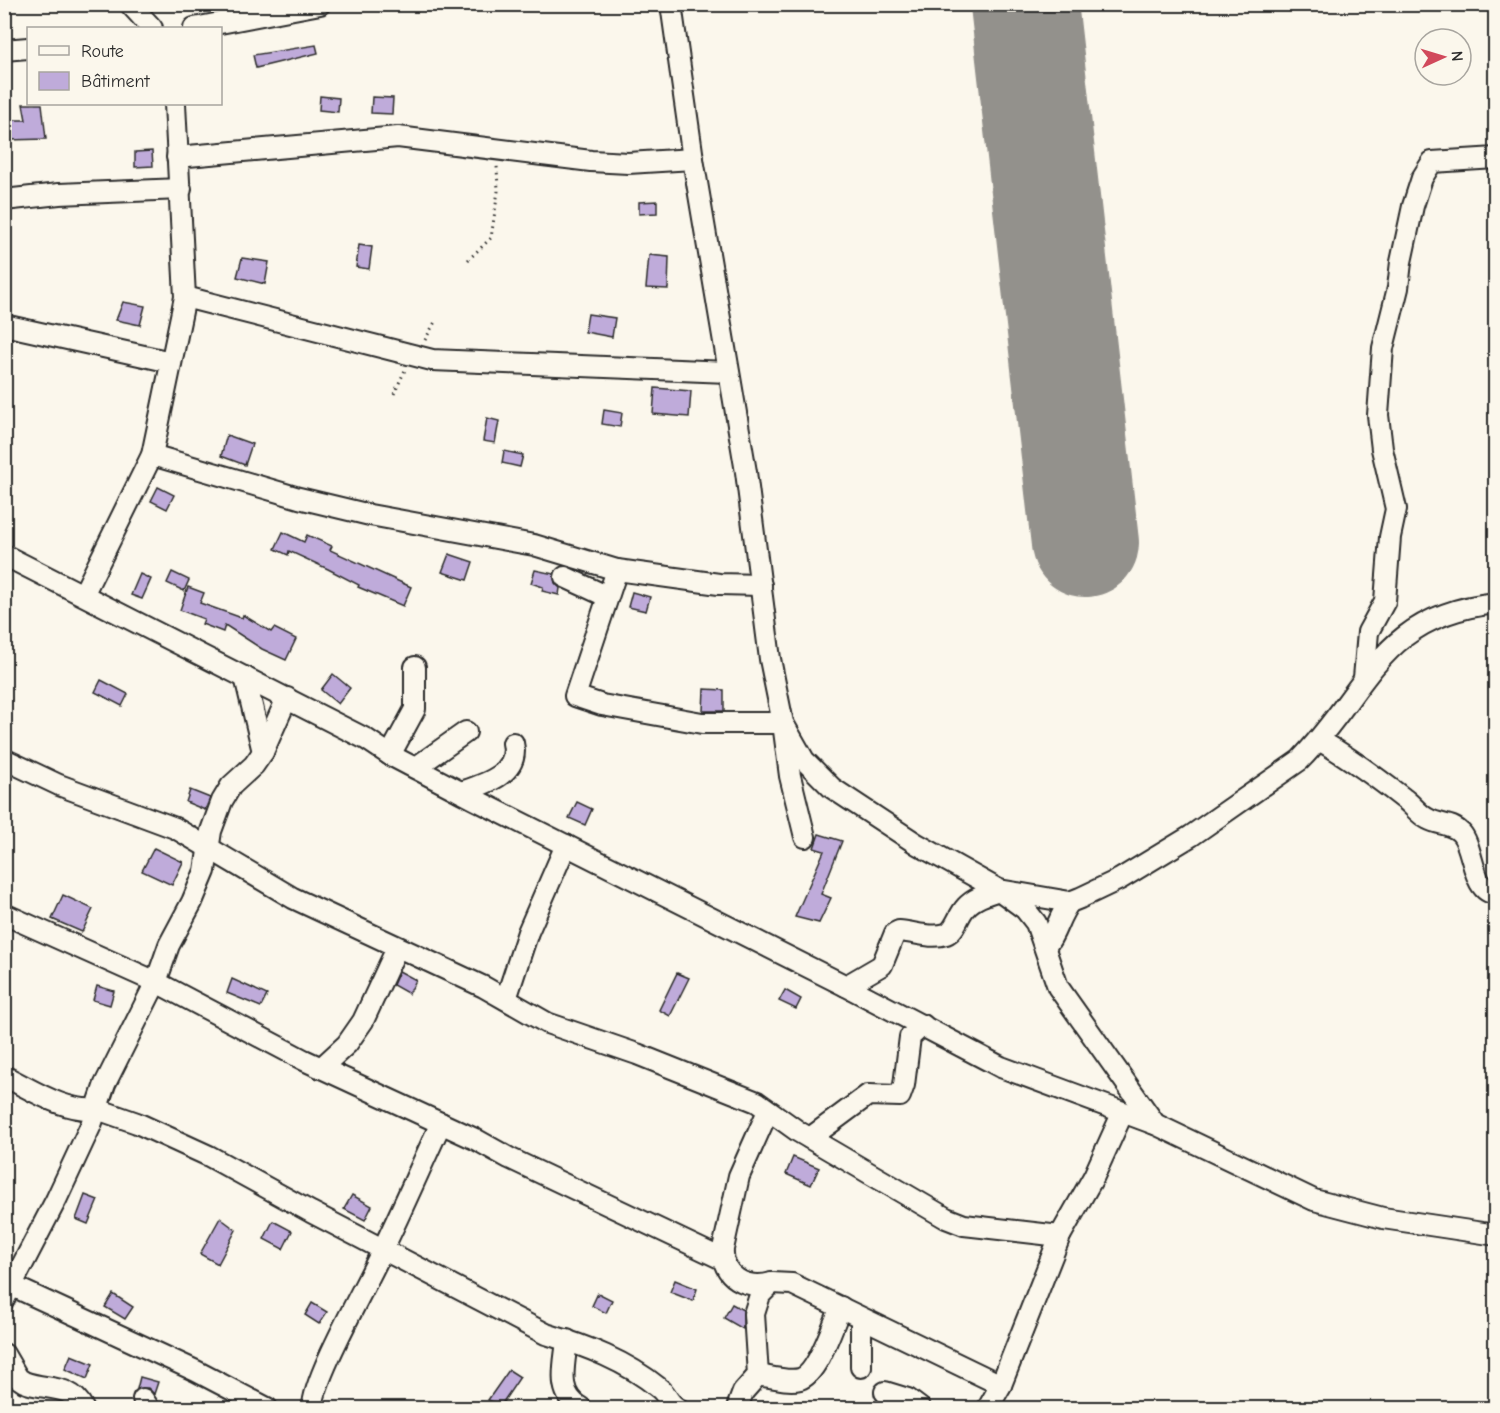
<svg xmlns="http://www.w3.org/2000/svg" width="1500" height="1413" font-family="'Comic Neue',sans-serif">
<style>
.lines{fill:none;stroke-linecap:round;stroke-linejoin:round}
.runway{stroke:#93918c;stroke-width:108}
.building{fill:#bfabda;stroke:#2b2b2b;stroke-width:1.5}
.street-casing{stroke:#2b2b2b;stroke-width:24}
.path{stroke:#2b2b2b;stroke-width:3;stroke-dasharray:1.5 4.5;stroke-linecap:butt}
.street{stroke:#fbf7ec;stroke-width:20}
</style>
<rect width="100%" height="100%" fill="#fbf7ec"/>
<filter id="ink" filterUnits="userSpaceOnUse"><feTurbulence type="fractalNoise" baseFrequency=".0167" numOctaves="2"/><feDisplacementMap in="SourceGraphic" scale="12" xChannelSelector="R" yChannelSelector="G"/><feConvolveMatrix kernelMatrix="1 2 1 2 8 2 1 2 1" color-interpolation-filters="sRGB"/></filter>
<g filter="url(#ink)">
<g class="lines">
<polyline class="runway" points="1024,4 1085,543"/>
</g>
<g class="building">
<polygon points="316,45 318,53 256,68 253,55"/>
<polygon points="320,96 339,98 338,112 319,110"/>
<polygon points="372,97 393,98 392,114 371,113"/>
<polygon points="23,104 42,104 46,139 8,140 8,120 26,120"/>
<polygon points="152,151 153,166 135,167 135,152"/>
<polygon points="657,201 657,213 639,214 639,202"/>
<polygon points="359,245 372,247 369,269 356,267"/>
<polygon points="649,255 669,257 668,289 646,288"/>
<polygon points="242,258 269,262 265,284 237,277"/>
<polygon points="123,302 145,306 140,325 116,320"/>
<polygon points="588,314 615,318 612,337 585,332"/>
<polygon points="655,388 691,391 689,417 653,414"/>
<polygon points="604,410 622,413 620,427 602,424"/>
<polygon points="487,418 499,421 495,443 483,441"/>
<polygon points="227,435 252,444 245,465 221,456"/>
<polygon points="504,451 523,455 520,467 502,463"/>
<polygon points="158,487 174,495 167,509 151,501"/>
<polygon points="283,532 304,542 307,535 332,546 330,550 411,587 403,606 358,587 359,585 328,569 289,551 288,555 275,549"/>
<polygon points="449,554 473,562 467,580 442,572"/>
<polygon points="535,570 554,574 555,583 560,588 559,595 542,591 543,587 531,583"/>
<polygon points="172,572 189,580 184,591 167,583"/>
<polygon points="140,574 151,579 142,599 131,595"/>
<polygon points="188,587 204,593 200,603 242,618 243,615 271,632 274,628 296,639 286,660 262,649 225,625 223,632 202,624 204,619 180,610"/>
<polygon points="632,592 650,597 646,611 628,607"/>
<polygon points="333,674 350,688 338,704 321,690"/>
<polygon points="101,680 128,694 122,706 95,692"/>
<polygon points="704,689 724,690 724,711 703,711"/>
<polygon points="190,790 210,798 205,810 186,802"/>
<polygon points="577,802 592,809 585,825 569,818"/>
<polygon points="819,834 842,841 821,894 831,898 819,923 795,917 824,851 814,848"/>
<polygon points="154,848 183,862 172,885 142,871"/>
<polygon points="63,895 93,909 82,932 52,919"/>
<polygon points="399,971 416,980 409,994 393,985"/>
<polygon points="677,973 689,978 670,1016 659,1010"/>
<polygon points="232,979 267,995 261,1007 227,993"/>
<polygon points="97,986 114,991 110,1005 93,1000"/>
<polygon points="785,990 801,999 796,1009 779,1001"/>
<polygon points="793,1157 819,1168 811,1185 786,1174"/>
<polygon points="85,1195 98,1200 88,1224 76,1219"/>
<polygon points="352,1195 372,1206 365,1220 344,1209"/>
<polygon points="220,1218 236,1230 218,1264 200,1254"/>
<polygon points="273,1221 292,1231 283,1249 264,1239"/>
<polygon points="675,1280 697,1289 693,1301 670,1292"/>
<polygon points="598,1293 612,1300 606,1313 592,1306"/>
<polygon points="113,1294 133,1307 125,1319 105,1307"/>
<polygon points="312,1303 327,1312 319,1324 305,1315"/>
<polygon points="732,1304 743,1310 743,1329 724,1318"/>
<polygon points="71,1355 93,1364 87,1379 65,1369"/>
<polygon points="509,1370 520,1377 501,1405 488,1400"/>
<polygon points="140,1377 158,1382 154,1394 148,1388 137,1389"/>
</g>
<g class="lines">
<defs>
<g id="street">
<polyline points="130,4 152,28"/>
<polyline points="671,4 693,159 746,472 770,659 783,723 804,760 832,788 917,844 999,890 1025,909 1036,923 1058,987 1155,1124"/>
<polyline points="194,28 320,4"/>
<polyline points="4,50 28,48"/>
<polyline points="177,157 398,137 591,161 628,163 693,159"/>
<polyline points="4,200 59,194 181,189"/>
<polyline points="185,297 432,360 728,372"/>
<polyline points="4,325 171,362"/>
<polyline points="152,455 299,498 370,515 534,545 617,570 719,584 761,585"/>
<polyline points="4,555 366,739 390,755 474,799 846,986 1001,1067 1155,1124 1314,1200 1383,1218 1496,1235"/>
<polyline points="617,570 575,696 602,705 702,723 783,723 790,776 805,837"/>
<polyline points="565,577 606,596"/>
<polyline points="84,593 152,455 185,297 175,104"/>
<polyline points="245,677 263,752"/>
<polyline points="1364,678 1368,632 1385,601 1390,537 1396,509 1382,449 1378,415 1383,348 1398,288 1401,262 1413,206 1422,178 1432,162 1496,158"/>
<path d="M 1319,740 C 1349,757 1376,777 1403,798 C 1412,804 1418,814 1428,819 C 1439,825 1452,823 1461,833 C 1474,847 1472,894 1496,893"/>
<polyline points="390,755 415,709 415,667"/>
<polyline points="4,759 59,785 175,828 293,898 484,987 547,1023 637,1054 757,1102 799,1132 946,1218 964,1225 1060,1236"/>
<polyline points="415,768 466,732"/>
<path d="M 461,792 C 485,784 520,774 513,743"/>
<polyline points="4,914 156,982 304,1060 475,1139 509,1158 722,1259"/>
<path d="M 1045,947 C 1057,933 1058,916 1070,902"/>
<path d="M 846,986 L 882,965 L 895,933 L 899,931 C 914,932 931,939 946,934 C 956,930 958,915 966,907 C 974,898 987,894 999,890 L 1070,902 L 1080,898 L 1120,879 L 1191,836 L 1300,760 C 1369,689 1380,615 1496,603"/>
<polyline points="506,999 528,932 566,845"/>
<polyline points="321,1068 347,1044 363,1021 397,948"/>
<path d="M 4,1076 C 33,1090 64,1112 97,1109 L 137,1123 L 209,1156 L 311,1212 L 546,1334 C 586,1346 626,1361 659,1388 C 667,1394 668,1403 677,1408"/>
<polyline points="810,1138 868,1095 900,1096 904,1085 910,1037 923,1025"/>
<polyline points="4,1282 196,1371 267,1408"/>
<polyline points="772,1283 792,1284 1001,1385"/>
<polyline points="4,1300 56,1200 91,1125 105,1084 156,982 169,945 192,902 205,871 211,831 222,801 231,786 254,765 263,752 287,698"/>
<polyline points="861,1319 861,1367"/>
<path d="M 567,1340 C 565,1365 555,1393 581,1408"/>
<path d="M 4,1354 L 18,1378 L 24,1382 C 47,1391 70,1383 83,1408"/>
<path d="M 758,1375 C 771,1377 788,1382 800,1379 C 818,1374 833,1324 841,1307"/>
<polyline points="885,1392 908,1399 920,1408"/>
<polyline points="143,1399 149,1408"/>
<path d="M 313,1408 C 311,1382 367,1284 381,1253 C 402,1210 421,1166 441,1123"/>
<path d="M 737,1408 L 743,1392 L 758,1375 L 754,1314 L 760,1295 L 772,1283 C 747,1290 721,1277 723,1249 L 739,1176 L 768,1111"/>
<polyline points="988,1408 1001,1385 1060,1236 1094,1176 1123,1112"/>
</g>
</defs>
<use href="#street" class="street-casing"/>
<g class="path">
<polyline points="468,260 491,238 498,191 497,165"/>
<polyline points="425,340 436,320"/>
<polyline points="394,394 405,370"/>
</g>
<use href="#street" class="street"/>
</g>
</g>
<rect width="1500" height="1413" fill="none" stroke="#fbf7ec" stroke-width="24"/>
<rect x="12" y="12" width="1476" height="1389" fill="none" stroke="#2b2b2b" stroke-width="2" filter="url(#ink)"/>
<rect x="27" y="27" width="195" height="78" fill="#fbf7ec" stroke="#a8a59f" stroke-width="1.5"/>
<rect x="39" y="46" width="30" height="9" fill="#fbf7ec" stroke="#a8a59f" stroke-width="1.5"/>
<text x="81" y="57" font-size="18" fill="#2b2b2b">Route</text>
<rect x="39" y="72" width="30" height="18" fill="#bfabda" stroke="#a8a59f" stroke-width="1.5"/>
<text x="81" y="87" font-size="18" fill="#2b2b2b">Bâtiment</text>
<g transform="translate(1443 57) rotate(86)"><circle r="28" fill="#fbf7ec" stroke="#a8a59f" stroke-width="1.5"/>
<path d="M0-4.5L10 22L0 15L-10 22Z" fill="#d1495b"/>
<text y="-9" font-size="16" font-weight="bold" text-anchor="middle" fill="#2b2b2b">N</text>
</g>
</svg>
